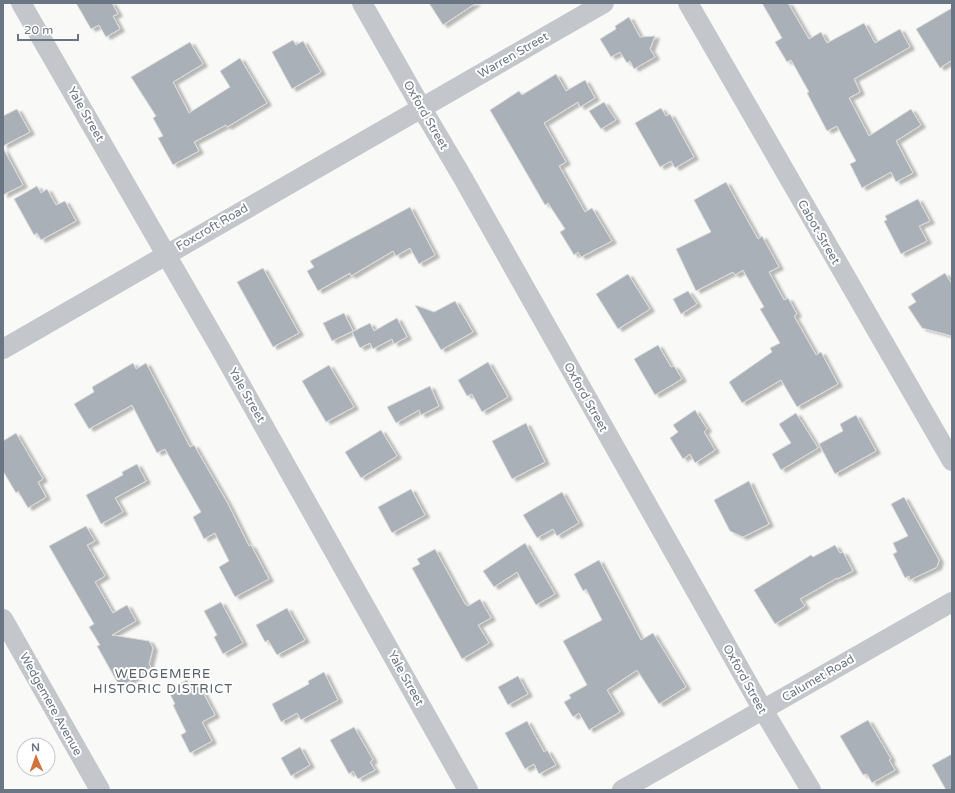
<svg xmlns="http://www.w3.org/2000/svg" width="955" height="793" font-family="'Varela Round',sans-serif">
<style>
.building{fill:#aab0b7;stroke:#dadbd9;filter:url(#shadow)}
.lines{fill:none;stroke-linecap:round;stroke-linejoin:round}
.minor{stroke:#c3c6ca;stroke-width:20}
.labels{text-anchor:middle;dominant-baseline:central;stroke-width:4;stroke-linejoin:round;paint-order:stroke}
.street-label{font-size:12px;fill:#6b7685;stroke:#fff}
.neighbourhood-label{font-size:13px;letter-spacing:1px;fill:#58606a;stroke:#fff}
</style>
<defs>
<filter id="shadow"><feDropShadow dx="4.5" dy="2.5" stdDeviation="1" flood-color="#0004"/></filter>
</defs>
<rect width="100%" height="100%" fill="#f9f9f7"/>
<g class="building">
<polygon points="76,3 112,3 118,14 113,16 120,29 106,37 99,25 91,29"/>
<polygon points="429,3 476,3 443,25"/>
<polygon points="762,3 788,3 809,39 821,32 827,43 864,23 875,43 900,29 910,47 854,79 860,92 849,98 869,136 911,109 921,125 896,141 913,173 896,182 891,172 862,188 850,164 856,161 837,126 827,131 807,93 809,92 791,60 787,62 775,42 782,38"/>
<polygon points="952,8 952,60 940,68 916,29"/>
<polygon points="629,17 640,37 655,36 650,49 655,57 634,69 630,61 627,63 620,52 611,57 600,39 616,29 615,26"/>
<polygon points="293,40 296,45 303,41 321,72 292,89 272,52"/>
<polygon points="190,42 203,64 173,82 189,113 230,87 220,71 240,58 267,103 227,127 226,125 194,142 199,151 173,165 158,138 163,136 153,118 156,116 131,77"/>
<polygon points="556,74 566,91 585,80 595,98 580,107 578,102 544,123 566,162 559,166 585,212 592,208 612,241 581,257 578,252 574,255 560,232 565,229 548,203 545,205 490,110 519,91 522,95"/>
<polygon points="604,102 616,120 601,129 589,111"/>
<polygon points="661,108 666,116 670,114 694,157 675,168 671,161 660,167 635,123"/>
<polygon points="17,109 30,132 3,146 3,116"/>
<polygon points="3,148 23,185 3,195"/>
<polygon points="726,182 758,239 762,236 779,267 769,272 784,300 788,298 797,314 794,316 816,355 821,352 838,384 797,407 781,380 742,403 729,382 772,352 770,348 780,343 760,309 764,307 743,270 735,275 733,272 696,291 676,249 711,232 694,200"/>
<polygon points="37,186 41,193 47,189 56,205 65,201 76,221 41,240 37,233 34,235 14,199"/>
<polygon points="918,199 930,221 919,226 927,241 901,254 884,221 887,220 885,216"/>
<polygon points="410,207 435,255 419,264 410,248 396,256 393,251 351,276 350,273 318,291 307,271 314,267 310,261"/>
<polygon points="263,268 299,333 273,347 237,282"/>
<polygon points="945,273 952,284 952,336 922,328 908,307 916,302 911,294"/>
<polygon points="628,274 650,309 618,329 596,294"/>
<polygon points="688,291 697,304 681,314 673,299"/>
<polygon points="455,301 473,332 441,350 415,305 434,312"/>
<polygon points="344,313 353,331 332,341 323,323"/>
<polygon points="397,318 407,337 394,344 392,339 373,349 370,343 360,348 352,332 370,323 374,331"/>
<polygon points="658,345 671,367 674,366 682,379 655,395 634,359"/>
<polygon points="488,362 508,397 482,412 472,394 467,396 458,380"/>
<polygon points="133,363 136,369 146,363 190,447 194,445 228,504 249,546 251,545 269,579 235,597 219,567 229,561 215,533 204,539 193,517 201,512 165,449 157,453 132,405 89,429 74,404 94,392 92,387"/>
<polygon points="329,365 354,407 326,422 302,381"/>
<polygon points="430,386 439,406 421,415 419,410 396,423 387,407"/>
<polygon points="695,410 707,429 704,432 715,450 695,463 690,454 683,459 670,438 678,432 673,425"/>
<polygon points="796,413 818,448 781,470 772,454 791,443 779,424"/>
<polygon points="856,415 876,451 835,474 819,444 843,431 840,424"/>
<polygon points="526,423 545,462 512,479 492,441"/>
<polygon points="381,430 397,456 361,478 345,452"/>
<polygon points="16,433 43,479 38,482 46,497 28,508 18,491 16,493 3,471 3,441"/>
<polygon points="137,464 146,481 115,498 123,512 101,524 86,495 123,475 122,472"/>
<polygon points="749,481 769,524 743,537 730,531 714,500"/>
<polygon points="411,489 425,515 392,533 378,507"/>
<polygon points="562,492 579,523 557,536 553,529 537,538 523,515"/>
<polygon points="904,497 939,560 937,567 910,580 909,576 905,578 893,554 897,552 893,543 908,536 891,504"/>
<polygon points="86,526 95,541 87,545 105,576 95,582 113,613 127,605 136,621 112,635 149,641 153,648 149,664 151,668 120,687 97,646 100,645 89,627 94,624 49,546"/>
<polygon points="525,543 555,594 536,605 517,572 494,587 483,571"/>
<polygon points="835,545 840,553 843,552 853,571 837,579 837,578 800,599 805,606 775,624 754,590 811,555 813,557"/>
<polygon points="435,549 465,604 468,606 480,599 491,618 478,625 489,643 462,659 412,568 420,564 417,559"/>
<polygon points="599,560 641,640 653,633 686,687 659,704 637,670 607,690 620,712 589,730 579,713 573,717 564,702 571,698 569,695 587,685 563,641 602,620 586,589 583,591 574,574"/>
<polygon points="221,602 243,643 223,654 214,637 217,635 204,611"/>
<polygon points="287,608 305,640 277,655 268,640 265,642 256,625"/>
<polygon points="324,672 338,700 301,720 297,713 281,722 272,704 309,684 308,681"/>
<polygon points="518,676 528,694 508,705 498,687"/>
<polygon points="187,680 192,689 199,685 215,715 202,722 212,741 190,753 181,735 186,732 173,705 175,704 168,690"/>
<polygon points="868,720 891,759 889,760 895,770 872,783 867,774 863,775 840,736"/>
<polygon points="527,721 544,752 547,750 556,765 539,774 534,764 525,769 505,733"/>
<polygon points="354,727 373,760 370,762 375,770 358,779 353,771 349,774 330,740"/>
<polygon points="300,747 310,765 291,776 281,758"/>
<polygon points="952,754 952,790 946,790 932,765"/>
</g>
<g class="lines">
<g class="minor">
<polyline points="21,3 220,348 468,790"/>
<polyline points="362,3 421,107 463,178 763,710 811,790"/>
<polyline points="688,3 952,461"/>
<polyline points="3,349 604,3"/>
<polyline points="3,619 100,790"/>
<polyline points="622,790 952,602"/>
</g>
</g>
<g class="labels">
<g class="street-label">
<text transform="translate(513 55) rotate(-30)">Warren Street</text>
<text transform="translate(86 114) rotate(60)">Yale Street</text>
<text transform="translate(426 115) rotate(60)">Oxford Street</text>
<text transform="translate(212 227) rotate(-30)">Foxcroft Road</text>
<text transform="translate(819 232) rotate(60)">Cabot Street</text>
<text transform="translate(247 395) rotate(60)">Yale Street</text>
<text transform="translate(586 397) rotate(61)">Oxford Street</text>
<text transform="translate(406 678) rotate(61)">Yale Street</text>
<text transform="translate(818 678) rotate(-30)">Calumet Road</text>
<text transform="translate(745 679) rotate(61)">Oxford Street</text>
<text transform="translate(51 704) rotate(61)">Wedgemere Avenue</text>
</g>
<g class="neighbourhood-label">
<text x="163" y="674">WEDGEMERE<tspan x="163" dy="15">HISTORIC DISTRICT</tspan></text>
</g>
</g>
<rect width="955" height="793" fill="none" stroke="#6b7685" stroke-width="8"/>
<g transform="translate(36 757) rotate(358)"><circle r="19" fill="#ffffff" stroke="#c4c8ce"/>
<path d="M0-3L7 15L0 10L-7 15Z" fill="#d2723e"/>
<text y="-6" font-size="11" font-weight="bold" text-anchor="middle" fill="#6b7685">N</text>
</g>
<path d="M18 34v6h60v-6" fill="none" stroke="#6b7685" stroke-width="2"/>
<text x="24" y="34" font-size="12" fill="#6b7685" stroke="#ffffff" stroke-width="3" paint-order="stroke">20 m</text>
</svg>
